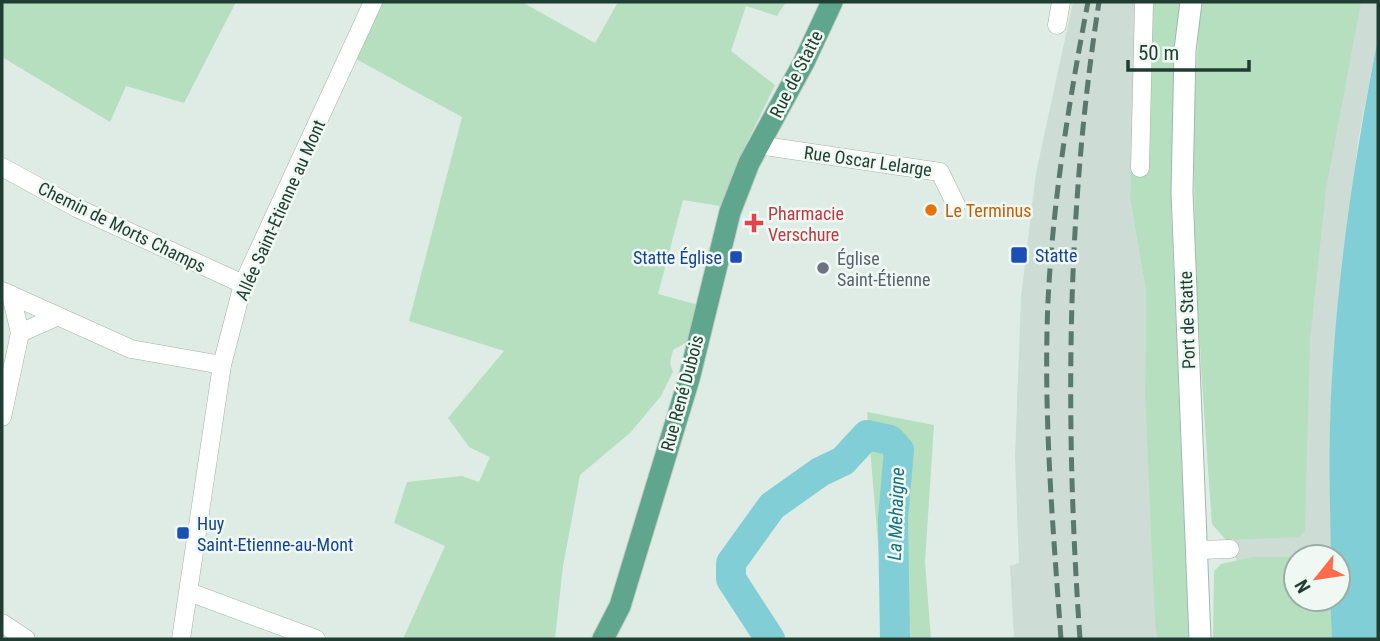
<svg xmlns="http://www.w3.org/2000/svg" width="1380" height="641" font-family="'Roboto Condensed',sans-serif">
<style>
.built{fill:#cddcd4}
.green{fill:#b6dfbf}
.water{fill:#82ced6}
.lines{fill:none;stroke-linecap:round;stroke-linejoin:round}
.river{stroke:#82ced6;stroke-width:30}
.street-casing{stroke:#a2b4ac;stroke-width:19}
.secondary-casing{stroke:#9db9ad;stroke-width:23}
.primary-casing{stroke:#c0c9c6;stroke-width:23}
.street{stroke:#fff;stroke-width:18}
.secondary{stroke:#fff;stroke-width:21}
.primary{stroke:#60a68f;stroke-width:21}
.rail{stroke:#59796f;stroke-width:5;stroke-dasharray:14 7;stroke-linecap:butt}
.food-dot{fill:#e8710a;stroke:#f0f8f4;stroke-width:2.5}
.health-dot{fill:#e0444e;stroke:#f0f8f4;stroke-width:2.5}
.transit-dot{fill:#1a4fb4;stroke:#f0f8f4;stroke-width:2.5}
.worship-dot{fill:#6b7280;stroke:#f0f8f4;stroke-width:2.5}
.labels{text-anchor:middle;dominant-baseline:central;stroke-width:5;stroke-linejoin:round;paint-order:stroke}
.street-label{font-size:18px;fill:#1f3d33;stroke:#f0f8f4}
.food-label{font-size:18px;fill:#c56008;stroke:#f0f8f4;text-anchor:start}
.health-label{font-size:18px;fill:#be3a42;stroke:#f0f8f4;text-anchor:start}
.transit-label{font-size:18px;fill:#164399;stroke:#f0f8f4;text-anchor:start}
.worship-label{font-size:18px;fill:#5b616d;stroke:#f0f8f4;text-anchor:start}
.water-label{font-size:19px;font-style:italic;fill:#14737e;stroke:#f0f8f4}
</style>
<rect width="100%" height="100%" fill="#dfece5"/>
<g class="built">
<polygon points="1073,2 1139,2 1130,198 1146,291 1145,398 1157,639 1014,639 1010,566 1019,563 1015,457 1021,297 1036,173"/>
<polygon points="1201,2 1378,2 1378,38 1358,141 1330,423 1331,557 1296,557 1296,599 1330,599 1332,639 1232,578 1237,561 1226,540 1212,524 1201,365"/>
</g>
<g class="green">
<polygon points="2,2 236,2 184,103 126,86 110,122 2,57"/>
<polygon points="380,2 522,2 595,43 618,2 786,2 777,16 746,6 731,51 775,85 745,147 726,207 683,200 658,294 699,305 689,341 673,350 670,363 673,372 661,396 631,432 580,475 563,566 555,639 403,639 445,546 394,523 407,482 462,476 479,482 490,457 469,447 448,418 504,351 409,321 462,117 354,58"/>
<polygon points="1144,2 1191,2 1182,192 1171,208 1189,639 1157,639 1155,620 1145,398 1146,291 1130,198 1131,167 1140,168"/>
<path d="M 1201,2 L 1361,2 L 1326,189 L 1310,339 L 1305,530 L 1299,537 L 1226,540 L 1212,524 C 1200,349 1185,176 1201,2 Z"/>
<polygon points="867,412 934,425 925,562 931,639 886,639"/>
<polygon points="1253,557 1296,557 1296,599 1307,599 1308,606 1330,606 1332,639 1213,639 1214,571 1221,564"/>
</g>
<path class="water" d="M 1378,38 L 1378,639 L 1332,639 L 1330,599 L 1338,599 L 1338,557 L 1331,557 C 1330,513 1329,468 1330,424 C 1334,294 1353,165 1378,38 Z"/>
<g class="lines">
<polyline class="river" points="770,639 731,579 731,563 772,506 820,472 843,461 867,435 890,440 899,450 893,519 895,639"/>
<defs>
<g id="street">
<polyline points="1057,25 1061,2"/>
<polyline points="758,145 940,172 956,205"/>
<polyline points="2,167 77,208 243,284"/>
<polyline points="1140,168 1144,2"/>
<polyline points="2,291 131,349 222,365"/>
<polyline points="20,333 58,316"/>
<polyline points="2,417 20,333 11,295"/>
<polyline points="1199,550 1230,549"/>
<polyline points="189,592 316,639"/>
<polyline points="2,623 26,639"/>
<polyline points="181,639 222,365 243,284 373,2"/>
</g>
<polyline id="secondary" points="1191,2 1185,50 1182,192 1200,639"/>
<polyline id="primary" points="603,639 620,606 689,379 730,212 749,163 804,62 832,2"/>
</defs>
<use href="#street" class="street-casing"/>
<use href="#secondary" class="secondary-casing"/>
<use href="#primary" class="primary-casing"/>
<use href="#street" class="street"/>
<use href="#secondary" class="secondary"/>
<use href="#primary" class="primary"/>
<g class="rail">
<path d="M 1061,639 C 1053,527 1043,414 1048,301 C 1053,200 1069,101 1088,2"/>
<path d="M 1080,639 C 1065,427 1066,213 1099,2"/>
</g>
</g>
<circle class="food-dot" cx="931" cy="210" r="7"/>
<path class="health-dot" d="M750.5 212.5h7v7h7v7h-7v7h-7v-7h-7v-7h7z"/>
<g class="transit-dot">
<rect x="1010" y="246" width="18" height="18" rx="3.5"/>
<rect x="729" y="250" width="14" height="14" rx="3.5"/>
<rect x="176" y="526" width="14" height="14" rx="3.5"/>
</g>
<circle class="worship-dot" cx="823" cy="268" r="7"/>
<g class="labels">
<g class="street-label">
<text transform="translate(796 74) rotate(-63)">Rue de Statte</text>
<text transform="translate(868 161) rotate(8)">Rue Oscar Lelarge</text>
<text transform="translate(280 210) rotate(-66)">Allée Saint-Etienne au Mont</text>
<text transform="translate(122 227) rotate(26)">Chemin de Morts Champs</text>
<text transform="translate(1187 320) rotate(-92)">Port de Statte</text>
<text transform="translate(682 393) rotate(-75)">Rue René Dubois</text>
</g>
<g class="food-label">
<text x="945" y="210">Le Terminus</text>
</g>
<g class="health-label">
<text x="768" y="213">Pharmacie<tspan x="768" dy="21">Verschure</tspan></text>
</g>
<g class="transit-label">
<text x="1035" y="255">Statte</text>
<text x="722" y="257" text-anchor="end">Statte Église</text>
<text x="197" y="523">Huy<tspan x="197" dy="21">Saint-Etienne-au-Mont</tspan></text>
</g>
<g class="worship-label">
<text x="837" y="258">Église<tspan x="837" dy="21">Saint-Étienne</tspan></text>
</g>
<g class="water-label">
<text transform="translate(896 514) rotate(-88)">La Mehaigne</text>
</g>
</g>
<rect width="1380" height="641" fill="none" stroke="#1f3d33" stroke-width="7"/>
<g transform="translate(1317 578) rotate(240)"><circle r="33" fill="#f0f8f4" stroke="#9cada7" stroke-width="2"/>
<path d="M0-5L12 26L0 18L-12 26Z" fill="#fe6c4b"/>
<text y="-10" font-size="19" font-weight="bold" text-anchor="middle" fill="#1f3d33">N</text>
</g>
<path d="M1128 60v10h121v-10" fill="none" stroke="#1f3d33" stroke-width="3.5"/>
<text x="1138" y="60" font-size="21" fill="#1f3d33" stroke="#f0f8f4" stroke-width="5" paint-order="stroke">50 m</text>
</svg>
